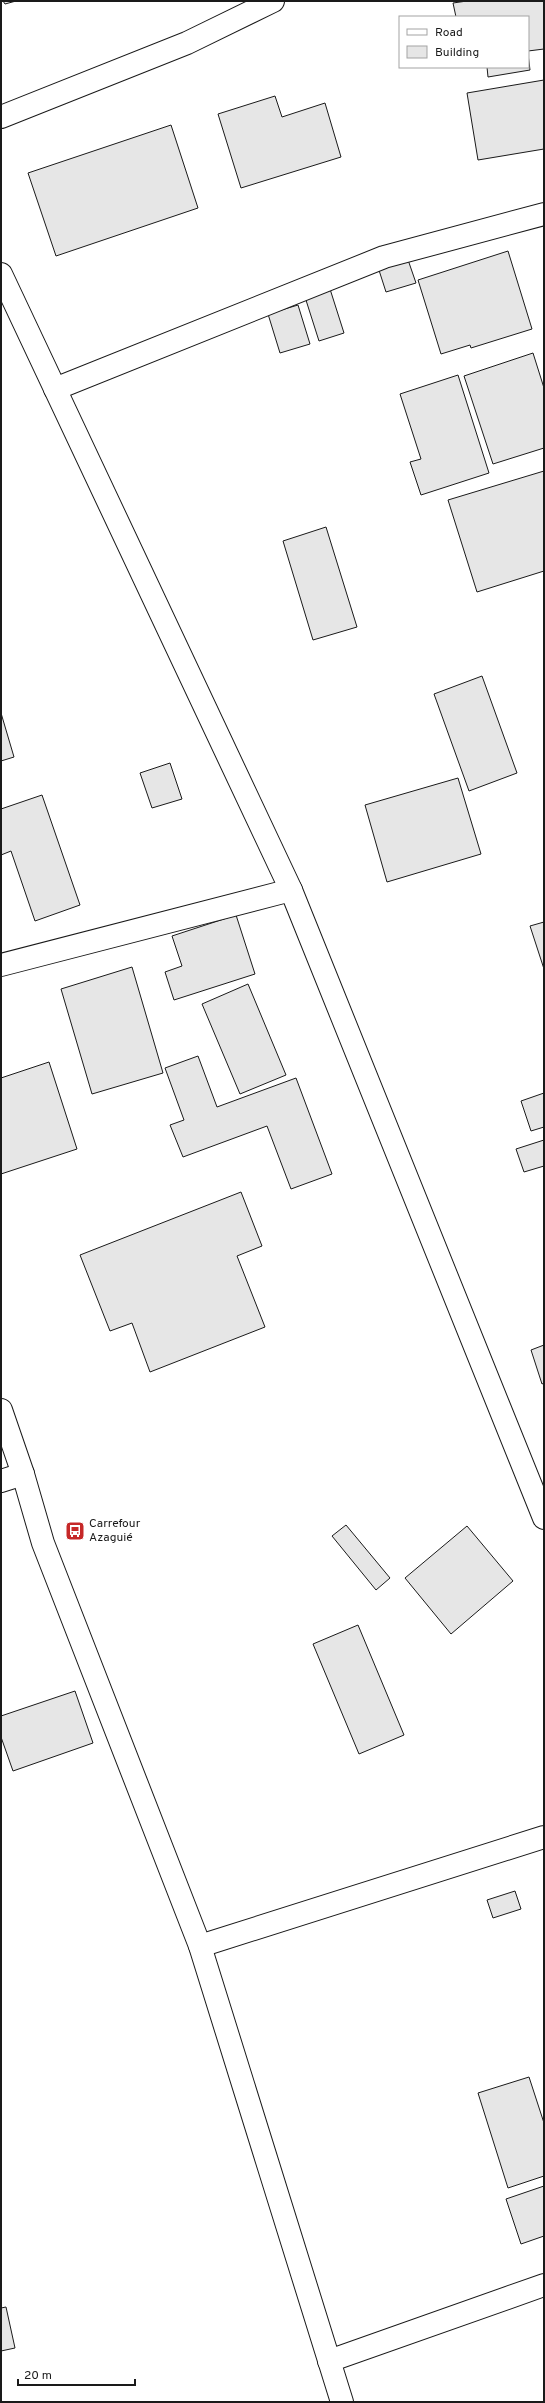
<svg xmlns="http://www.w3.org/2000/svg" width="545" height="2403" font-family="Overpass,sans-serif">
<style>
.building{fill:#e6e6e6;stroke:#1a1a1a}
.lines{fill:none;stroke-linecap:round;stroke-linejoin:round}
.minor-casing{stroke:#1a1a1a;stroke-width:24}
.minor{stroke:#fff;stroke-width:22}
.labels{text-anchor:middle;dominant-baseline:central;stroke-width:3;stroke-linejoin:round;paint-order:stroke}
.poi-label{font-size:12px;fill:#1a1a1a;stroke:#fff;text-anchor:start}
</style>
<rect width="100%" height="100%" fill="#fff"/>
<g class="building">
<polygon points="3,1 16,1 5,4"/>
<polygon points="467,1 544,1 544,49 528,51 528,17 456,17 453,3"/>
<polygon points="528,54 530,70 488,77 487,67 528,67"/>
<polygon points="544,80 544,149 478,160 467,93"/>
<polygon points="275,96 282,117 325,103 341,157 241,188 218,114"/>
<polygon points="171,125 198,208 56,256 28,173"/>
<polygon points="508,251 532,329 471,348 470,345 441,354 418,280"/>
<polygon points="406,254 416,283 386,292 377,264"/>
<polygon points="330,289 344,333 319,341 305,297"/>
<polygon points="298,305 310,344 280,353 268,314"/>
<polygon points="533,353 544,388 544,448 493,464 464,376"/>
<polygon points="458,375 489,473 421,495 410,462 421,459 400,394"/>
<polygon points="544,471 544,571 477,592 448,500"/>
<polygon points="326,527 357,627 313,640 283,541"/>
<polygon points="482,676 517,773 469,791 434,694"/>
<polygon points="1,713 14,757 1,761"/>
<polygon points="170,763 182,799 152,808 140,773"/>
<polygon points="458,778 481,854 387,882 365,805"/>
<polygon points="42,795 80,905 35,921 11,851 1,855 1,809"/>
<polygon points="236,915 255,974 174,1000 165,972 182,966 172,936"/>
<polygon points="544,922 544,969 530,926"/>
<polygon points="132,967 163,1073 92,1094 61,989"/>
<polygon points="248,984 286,1075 240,1094 202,1004"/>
<polygon points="198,1056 217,1107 296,1078 332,1174 291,1189 267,1126 183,1157 170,1125 184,1120 165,1068"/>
<polygon points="49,1062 77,1149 1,1174 1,1078"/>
<polygon points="544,1093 544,1127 531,1131 521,1101"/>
<polygon points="544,1140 544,1166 524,1172 516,1149"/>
<polygon points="241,1192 262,1246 237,1256 265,1327 150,1372 132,1323 110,1331 80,1255"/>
<polygon points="544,1345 544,1383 542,1384 531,1350"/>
<polygon points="346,1525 390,1578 376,1590 332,1536"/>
<polygon points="467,1526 513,1581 451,1634 405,1578"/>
<polygon points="358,1625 404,1735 359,1754 313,1644"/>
<polygon points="75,1691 93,1743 13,1771 1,1737 1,1716"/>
<polygon points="515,1891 521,1909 493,1918 487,1900"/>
<polygon points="529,2077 544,2123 544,2176 508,2188 478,2093"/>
<polygon points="544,2186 544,2236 521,2244 506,2199"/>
<polygon points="6,2307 15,2348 1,2351 1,2308"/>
</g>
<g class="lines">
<defs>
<g id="minor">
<polyline points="1,117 187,43 273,1"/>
<polyline points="1,274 291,890"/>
<polyline points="55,389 384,257 544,214"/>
<polyline points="1,965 291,890 544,1518"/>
<polyline points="1,1410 23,1474 43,1543 200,1946 342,2402"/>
<polyline points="1,1481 23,1474"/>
<polyline points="200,1946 544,1837"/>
<polyline points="329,2361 544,2285"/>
</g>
</defs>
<use href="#minor" class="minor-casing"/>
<use href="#minor" class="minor"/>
</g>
<defs>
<symbol id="bus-square" viewBox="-11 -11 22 22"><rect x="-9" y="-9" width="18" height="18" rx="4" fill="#c62828" stroke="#fff"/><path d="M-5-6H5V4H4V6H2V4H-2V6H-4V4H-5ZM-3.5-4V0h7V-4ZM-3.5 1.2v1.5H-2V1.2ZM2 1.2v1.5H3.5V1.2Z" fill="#fff"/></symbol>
</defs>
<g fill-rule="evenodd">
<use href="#bus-square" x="64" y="1520" width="22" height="22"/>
</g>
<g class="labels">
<g class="poi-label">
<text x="89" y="1524">Carrefour<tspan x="89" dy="14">Azaguié</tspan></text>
</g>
</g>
<rect width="545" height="2403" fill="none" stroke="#1a1a1a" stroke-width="4"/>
<rect x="399" y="16" width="130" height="52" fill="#ffffff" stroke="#a3a3a3"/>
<rect x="407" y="29" width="20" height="6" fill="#ffffff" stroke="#a3a3a3"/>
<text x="435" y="36" font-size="12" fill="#1a1a1a">Road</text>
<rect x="407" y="46" width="20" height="12" fill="#e6e6e6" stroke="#a3a3a3"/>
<text x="435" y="56" font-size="12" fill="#1a1a1a">Building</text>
<path d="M18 2379v6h117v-6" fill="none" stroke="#1a1a1a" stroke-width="2"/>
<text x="24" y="2379" font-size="12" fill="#1a1a1a" stroke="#ffffff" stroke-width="3" paint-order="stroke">20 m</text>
</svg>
